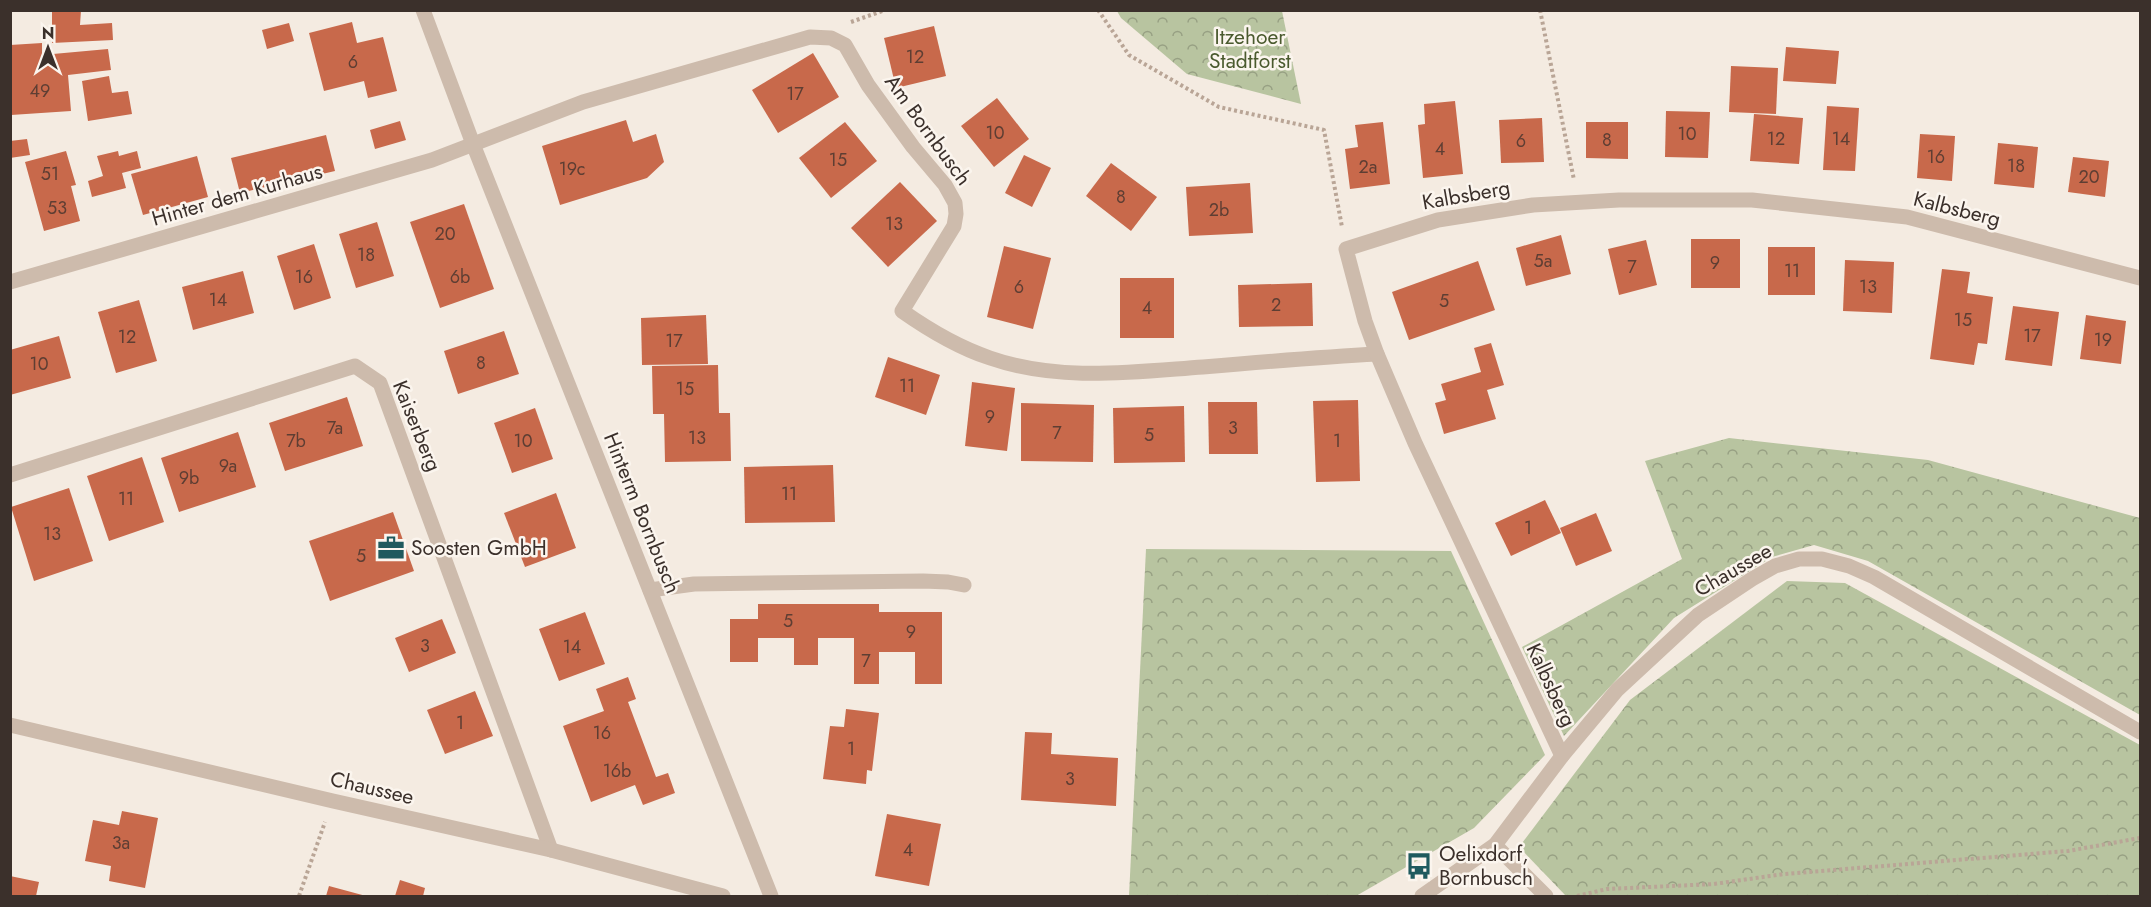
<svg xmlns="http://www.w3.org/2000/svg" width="2151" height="907" font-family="Jost,sans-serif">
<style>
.forest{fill:url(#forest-crowns)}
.building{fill:#c8694b}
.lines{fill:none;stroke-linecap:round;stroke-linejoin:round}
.path{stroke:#b9a596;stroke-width:4;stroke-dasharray:3 3;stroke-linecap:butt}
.minor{stroke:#cdbbac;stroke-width:15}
.labels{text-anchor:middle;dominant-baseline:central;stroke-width:5;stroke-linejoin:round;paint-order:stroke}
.number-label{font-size:18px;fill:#5e3e33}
.park-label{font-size:21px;fill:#4a5a2e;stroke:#fbf5ee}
.street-label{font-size:21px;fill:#3b302b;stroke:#fbf5ee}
.poi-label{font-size:21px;fill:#3b302b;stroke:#fbf5ee;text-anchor:start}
</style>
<defs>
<pattern id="forest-crowns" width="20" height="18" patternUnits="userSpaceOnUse" patternTransform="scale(1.5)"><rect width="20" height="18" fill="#b8c4a0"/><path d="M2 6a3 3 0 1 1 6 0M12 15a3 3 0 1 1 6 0" fill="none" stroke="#97a083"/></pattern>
</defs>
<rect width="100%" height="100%" fill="#f4ebe1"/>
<g class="forest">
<polygon points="1117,11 1282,11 1301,104 1187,74 1121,18"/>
<polygon points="1729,438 1928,460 2140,518 2140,715 1868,561 1814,545 1772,557 1674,618 1564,736 1522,647 1682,559 1645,461"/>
<polygon points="1146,549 1451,551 1545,755 1474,828 1356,896 1129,896"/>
<polygon points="1787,581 1845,583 2140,745 2140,896 1566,896 1519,847 1630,700"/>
</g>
<g class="building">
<polygon points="52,10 81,10 80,25 112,23 113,40 52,43"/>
<polygon points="352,22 357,43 383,37 397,91 368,98 364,81 324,91 309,33"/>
<polygon points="289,23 294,41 267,49 262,30"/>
<polygon points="934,26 946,76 896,88 884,38"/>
<polygon points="42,43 42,55 108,49 111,70 68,75 71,111 11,115 10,45"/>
<polygon points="1786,47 1839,51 1836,84 1783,81"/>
<polygon points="813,53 839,97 778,133 752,90"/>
<polygon points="1731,66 1778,68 1776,114 1729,112"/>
<polygon points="109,76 112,93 128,91 132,114 88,121 82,81"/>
<polygon points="997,98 1029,139 994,167 961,126"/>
<polygon points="1455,101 1463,174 1423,178 1418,125 1425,124 1424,104"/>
<polygon points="1827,106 1859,108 1855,171 1823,170"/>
<polygon points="1666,111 1710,112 1708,158 1665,157"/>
<polygon points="1754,114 1803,118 1799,164 1750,161"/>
<polygon points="1542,118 1544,162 1501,163 1499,120"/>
<polygon points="626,120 633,142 656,134 664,162 647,178 560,205 542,146"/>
<polygon points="400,121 406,140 375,149 370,130"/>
<polygon points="845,122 877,161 831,198 799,158"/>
<polygon points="1383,122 1390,184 1350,189 1345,149 1358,147 1355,125"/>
<polygon points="1586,122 1628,122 1628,159 1586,158"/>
<polygon points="1920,134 1955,136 1952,181 1917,178"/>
<polygon points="326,135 335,171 240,193 231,158"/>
<polygon points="27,139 30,155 10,158 10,141"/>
<polygon points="1998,143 2038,147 2034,188 1994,184"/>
<polygon points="66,151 76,185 71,186 80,221 44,231 25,162"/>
<polygon points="118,151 119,156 137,151 141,168 122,173 126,188 92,197 88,181 103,176 97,156"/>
<polygon points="1024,155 1051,168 1032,207 1005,193"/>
<polygon points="197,156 208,197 143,215 131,174"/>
<polygon points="2073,157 2109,161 2105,197 2068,192"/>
<polygon points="1111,163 1157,197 1131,231 1086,196"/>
<polygon points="900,182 937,221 888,267 851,228"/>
<polygon points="1250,183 1253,233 1189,236 1186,187"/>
<polygon points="464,204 494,289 440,308 410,222"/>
<polygon points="377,222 394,276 356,288 339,234"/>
<polygon points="1561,235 1571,274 1526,286 1516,248"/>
<rect x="1691" y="239" width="49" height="49"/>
<polygon points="1646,240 1657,285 1619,295 1608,249"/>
<polygon points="314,244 331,298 294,310 277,256"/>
<polygon points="1004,246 1051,258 1033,329 987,317"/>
<rect x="1768" y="247" width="47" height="48"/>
<polygon points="1845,260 1894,262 1892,313 1843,311"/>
<polygon points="1478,261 1495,310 1409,340 1392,292"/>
<polygon points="1942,269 1970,272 1967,293 1993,297 1987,344 1978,343 1974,365 1930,359"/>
<polygon points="243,271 254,313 193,330 182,287"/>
<rect x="1120" y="278" width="54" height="60"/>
<polygon points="1312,283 1313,326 1239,327 1238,285"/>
<polygon points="139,300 157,361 116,373 98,312"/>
<polygon points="2013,306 2059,312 2052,366 2005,360"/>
<polygon points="706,315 708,364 642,365 641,318"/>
<polygon points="2086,315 2126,321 2121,364 2080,359"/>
<polygon points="504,331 519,374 458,394 444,351"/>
<polygon points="59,336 71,378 10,395 10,350"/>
<polygon points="1491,343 1504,385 1487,390 1496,419 1444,434 1435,403 1446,400 1441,384 1481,372 1474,348"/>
<polygon points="888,357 940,375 926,415 875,397"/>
<polygon points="718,365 719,413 730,413 731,461 665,462 664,414 653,414 652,366"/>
<polygon points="972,382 1015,388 1007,451 965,446"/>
<polygon points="347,397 363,446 285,471 269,423"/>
<polygon points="1358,400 1360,481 1316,482 1313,401"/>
<polygon points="1208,402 1257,402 1258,454 1209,454"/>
<polygon points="1021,403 1094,405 1093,462 1021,461"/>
<polygon points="1184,406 1185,462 1114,463 1113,408"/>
<polygon points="535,408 553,459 512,473 494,423"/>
<polygon points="238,432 256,487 179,512 161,458"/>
<polygon points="142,457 164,522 109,541 87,476"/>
<polygon points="833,465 835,522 745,523 744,467"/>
<polygon points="69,488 93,561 34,581 11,507"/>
<polygon points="556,493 576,548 525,567 504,513"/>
<polygon points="1545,500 1561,533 1511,556 1495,523"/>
<polygon points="393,512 414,571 330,601 309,541"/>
<polygon points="1596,513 1612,551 1576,566 1560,528"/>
<polygon points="758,604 879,604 879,612 942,612 942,684 915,684 915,652 879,652 879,684 854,684 854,638 818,638 818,665 794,665 794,638 758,638 758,662 730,662 730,619 758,619"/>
<polygon points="585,612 605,664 559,681 539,629"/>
<polygon points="442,619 456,653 409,672 395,638"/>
<polygon points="628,677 636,699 628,702 656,777 668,773 675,793 643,805 635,785 591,802 563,726 604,711 596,689"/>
<polygon points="475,691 493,736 445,754 427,710"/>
<polygon points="846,709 879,713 872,771 867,770 866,784 823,779 830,726 844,727"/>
<polygon points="1025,732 1052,733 1051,754 1118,758 1116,806 1021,800"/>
<polygon points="122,811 158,818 145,888 109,881 111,866 85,861 93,820 119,825"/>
<polygon points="887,814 941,824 929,886 875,876"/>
<polygon points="10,876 39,882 36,896 10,896"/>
<polygon points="400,880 425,888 423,896 395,896"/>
<polygon points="329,886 366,896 326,896"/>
</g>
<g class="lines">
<g class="path">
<polyline points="1098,10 1129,55 1219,107 1324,130 1342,227"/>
<polyline points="1540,10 1574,180"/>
<polyline points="851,22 885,10"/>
<polyline points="299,896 325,822"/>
<polyline points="1577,896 1607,889 1714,884 1784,874 2068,851 2140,838"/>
</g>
<g class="minor">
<polyline points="423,10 473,144 771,896"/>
<path d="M 10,282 L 432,160 L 583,102 L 810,37 L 831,38 L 845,45 L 868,85 L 913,147 L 945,185 L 955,203 L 956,214 L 954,226 L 902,311 C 929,330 957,347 990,358 C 1059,382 1132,372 1203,367 C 1261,362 1319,357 1377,354"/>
<polyline points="10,475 355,366 380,383 551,850"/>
<polyline points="650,590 694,584 923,581 948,582 964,585"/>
<polyline points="10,725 333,801 551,850 723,896"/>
<polyline points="1562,756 1415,443 1377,354 1365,321 1346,249 1438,220 1533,205 1619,200 1752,200 1907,217 2140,278"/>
<polyline points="1495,845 1546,896"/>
<polyline points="1422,896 1495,845 1562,756 1617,690 1698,615 1752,579 1775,566 1799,559 1822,559 1849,566 1874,577 2140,732"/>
</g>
</g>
<defs>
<symbol id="office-bare" viewBox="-9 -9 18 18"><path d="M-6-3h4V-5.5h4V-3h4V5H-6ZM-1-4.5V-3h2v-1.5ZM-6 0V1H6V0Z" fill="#1f5a5e" stroke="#fbf5ee" stroke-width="2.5" paint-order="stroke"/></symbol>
<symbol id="bus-bare" viewBox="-9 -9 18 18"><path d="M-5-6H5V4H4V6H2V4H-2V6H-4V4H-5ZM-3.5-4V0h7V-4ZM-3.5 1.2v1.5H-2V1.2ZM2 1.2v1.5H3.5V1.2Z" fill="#1f5a5e" stroke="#fbf5ee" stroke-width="2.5" paint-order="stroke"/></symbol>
</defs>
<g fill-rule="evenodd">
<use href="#office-bare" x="372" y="529" width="38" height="38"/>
<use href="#bus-bare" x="1400" y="847" width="38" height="38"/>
</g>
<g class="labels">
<g class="number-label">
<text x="915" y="57">12</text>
<text x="353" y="62">6</text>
<text x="40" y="91">49</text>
<text x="795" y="94">17</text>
<text x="995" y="133">10</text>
<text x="1687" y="134">10</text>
<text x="1776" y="139">12</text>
<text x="1841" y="139">14</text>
<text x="1607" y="140">8</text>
<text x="1521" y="141">6</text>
<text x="1440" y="149">4</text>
<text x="1936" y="157">16</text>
<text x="838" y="160">15</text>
<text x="2016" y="166">18</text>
<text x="1368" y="167">2a</text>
<text x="572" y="169">19c</text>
<text x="50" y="174">51</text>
<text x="2089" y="177">20</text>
<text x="1121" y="197">8</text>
<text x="57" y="208">53</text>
<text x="1219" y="210">2b</text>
<text x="894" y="224">13</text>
<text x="445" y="234">20</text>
<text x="366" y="255">18</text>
<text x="1543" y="261">5a</text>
<text x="1715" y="263">9</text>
<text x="1632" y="267">7</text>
<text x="1792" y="271">11</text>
<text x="304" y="277">16</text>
<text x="460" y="277">6b</text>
<text x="1019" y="287">6</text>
<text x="1868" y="287">13</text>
<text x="218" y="300">14</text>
<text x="1444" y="301">5</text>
<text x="1276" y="305">2</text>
<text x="1147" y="308">4</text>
<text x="1963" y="320">15</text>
<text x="2032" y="336">17</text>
<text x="127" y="337">12</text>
<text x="2103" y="340">19</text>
<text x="674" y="341">17</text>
<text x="481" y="363">8</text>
<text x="39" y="364">10</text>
<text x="907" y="386">11</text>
<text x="685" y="389">15</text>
<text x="990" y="417">9</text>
<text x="335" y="428">7a</text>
<text x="1233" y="428">3</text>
<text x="1057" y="433">7</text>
<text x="1149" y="435">5</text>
<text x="697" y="438">13</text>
<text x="296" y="441">7b</text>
<text x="523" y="441">10</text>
<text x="1337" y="441">1</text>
<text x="228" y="466">9a</text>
<text x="189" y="478">9b</text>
<text x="789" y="494">11</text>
<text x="126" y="499">11</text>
<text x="1528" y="528">1</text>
<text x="52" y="534">13</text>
<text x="361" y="556">5</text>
<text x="788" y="621">5</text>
<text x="911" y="632">9</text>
<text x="425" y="646">3</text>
<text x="572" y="647">14</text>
<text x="866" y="661">7</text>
<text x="460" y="723">1</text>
<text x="602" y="733">16</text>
<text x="851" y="749">1</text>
<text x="617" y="771">16b</text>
<text x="1070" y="779">3</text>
<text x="121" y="843">3a</text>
<text x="908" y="850">4</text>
</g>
<g class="park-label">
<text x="1250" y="37">Itzehoer<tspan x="1250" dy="24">Stadtforst</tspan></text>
</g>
<g class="street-label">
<text transform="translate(928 130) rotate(54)">Am Bornbusch</text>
<text transform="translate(237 195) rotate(-16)">Hinter dem Kurhaus</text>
<text transform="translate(1466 195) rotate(-10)">Kalbsberg</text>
<text transform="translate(1957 209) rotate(14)">Kalbsberg</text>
<text transform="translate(417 426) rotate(68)">Kaiserberg</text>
<text transform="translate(642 513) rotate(68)">Hinterm Bornbusch</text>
<text transform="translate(1733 570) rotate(-30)">Chaussee</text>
<text transform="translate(1551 685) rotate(65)">Kalbsberg</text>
<text transform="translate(372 788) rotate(13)">Chaussee</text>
</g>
<g class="poi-label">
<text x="411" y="548">Soosten GmbH</text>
<text x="1439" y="854">Oelixdorf,<tspan x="1439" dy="24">Bornbusch</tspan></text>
</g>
</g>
<rect width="2151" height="907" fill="none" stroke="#3b302b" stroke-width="24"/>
<g transform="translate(48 48)" stroke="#fbf5ee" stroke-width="4.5" paint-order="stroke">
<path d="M0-4.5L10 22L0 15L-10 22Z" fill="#3b302b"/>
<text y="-9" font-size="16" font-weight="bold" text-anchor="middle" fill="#3b302b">N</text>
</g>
</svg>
